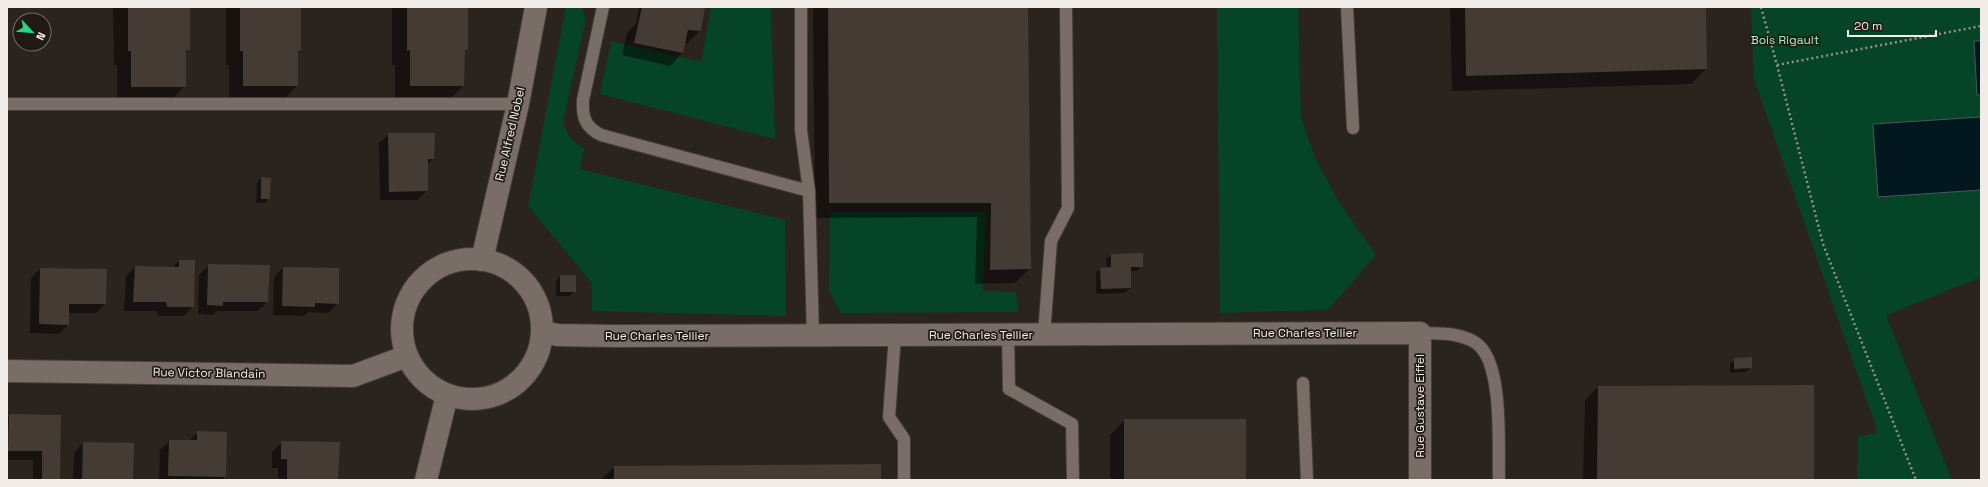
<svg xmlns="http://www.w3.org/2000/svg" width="1988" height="487" font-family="'Space Grotesk',sans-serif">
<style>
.green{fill:#064427}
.water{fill:#02171e;stroke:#4a575b}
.shadow{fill:#0007}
.building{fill:#433b34}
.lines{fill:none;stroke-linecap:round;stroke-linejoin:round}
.lane-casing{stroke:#453e38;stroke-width:14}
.street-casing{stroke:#453e38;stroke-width:24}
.path{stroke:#97908b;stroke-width:2.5;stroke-dasharray:2 3;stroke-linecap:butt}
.lane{stroke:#786e67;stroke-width:12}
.street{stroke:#786e67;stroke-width:22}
.labels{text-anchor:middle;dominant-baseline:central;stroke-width:3.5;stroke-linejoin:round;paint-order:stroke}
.park-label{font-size:12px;fill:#9ff5c1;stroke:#211a14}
.street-label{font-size:12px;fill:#f2ece8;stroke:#211a14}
</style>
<rect width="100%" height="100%" fill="#2b231d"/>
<g class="green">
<path d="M 566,7 L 582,7 L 586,19 L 563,122 C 566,135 573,141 584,149 L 580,169 L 785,220 L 786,316 L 592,311 L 592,283 L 528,206 Z"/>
<polygon points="711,7 771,7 775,139 600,94 611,41 701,62"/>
<polygon points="1217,7 1298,7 1301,118 1316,160 1339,202 1376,255 1328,310 1220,313"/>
<polygon points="1751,7 1981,7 1981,277 1886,315 1952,480 1857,480 1858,436 1878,433 1754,79"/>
<polygon points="830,212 986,212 983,291 1016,292 1018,312 841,313 829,291"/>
</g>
<g class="water">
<polygon points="1974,41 1981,41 1981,95 1977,95"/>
<polygon points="1981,117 1981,190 1878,197 1873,124"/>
</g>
<g class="shadow">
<polygon points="113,7 189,7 189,50 185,54 185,86 170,101 117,101 117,65 114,65"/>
<polygon points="226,7 300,7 300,50 297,53 297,86 282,101 229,101 229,65 226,65"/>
<polygon points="392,7 467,7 467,50 464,53 463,86 448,101 395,101 395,65 392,65"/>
<polygon points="639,7 704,7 700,31 687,43 684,43 682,53 670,66 622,55 627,33 636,23"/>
<polygon points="813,7 1027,7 1030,268 1015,283 975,284 977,217 815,218"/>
<polygon points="1450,7 1705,7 1706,69 1691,84 1452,91"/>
<polygon points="389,134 433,159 427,165 427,191 417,200 380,200 379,143"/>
<polygon points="261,178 269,198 265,203 256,203 257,183"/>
<polygon points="1111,255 1142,266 1137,271 1130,271 1130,288 1125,293 1096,294 1096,273 1101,269 1107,268 1106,259"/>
<polygon points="179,261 193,306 184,316 158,316 157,311 124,311 126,276 135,267 173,267"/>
<polygon points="209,265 267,302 258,311 217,311 213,315 198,314 199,275"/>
<polygon points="283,268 338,303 328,313 308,312 304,316 273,315 274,277"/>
<polygon points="40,269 106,270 105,304 96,313 68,313 68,325 59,334 30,333 31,278"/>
<polygon points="560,276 575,291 570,296 556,296 556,281"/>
<polygon points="1735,359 1751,367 1746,372 1730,373 1730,364"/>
<polygon points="1598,387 1812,480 1583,480 1585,400"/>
<polygon points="10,415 60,416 59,480 33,480 33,460 7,460 7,418"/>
<polygon points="1125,420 1245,480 1110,480 1110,435"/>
<polygon points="198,432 225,477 222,480 159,480 160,450 169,441 189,441"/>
<polygon points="282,442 337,479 278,480 278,468 272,468 272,452"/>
<polygon points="83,443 132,480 73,480 74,453"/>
<polygon points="614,467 880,480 601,480"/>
</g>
<g class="building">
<polygon points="128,7 190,7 190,51 186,50 186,87 131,87 131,51 128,51"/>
<polygon points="240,7 301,7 301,50 298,51 298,86 243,86 243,51 240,51"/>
<polygon points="407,7 468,7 468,50 465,50 464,86 410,86 410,50 407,51"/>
<polygon points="642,7 705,7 701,31 688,30 683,53 634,43"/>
<polygon points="828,7 1028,7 1031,269 990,270 991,203 829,203"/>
<polygon points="1465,7 1706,7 1707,69 1466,76"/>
<polygon points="388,133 435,133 434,159 428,159 428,191 389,192"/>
<polygon points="261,177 271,178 270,199 261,199"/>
<polygon points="1143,253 1143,267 1131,267 1131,288 1101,289 1100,268 1111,267 1111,254"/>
<polygon points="179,260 195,260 194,307 167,307 166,302 133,302 135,266 179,267"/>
<polygon points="208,264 270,265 268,302 223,302 223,306 207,305"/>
<polygon points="283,267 339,268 339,304 315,303 315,307 282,306"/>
<polygon points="40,268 107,269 106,304 69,304 69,325 39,324"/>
<rect x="560" y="275" width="16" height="17"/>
<polygon points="1752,357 1752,368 1734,369 1734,358"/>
<polygon points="1814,385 1814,480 1597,480 1598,386"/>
<polygon points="9,414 61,415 60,480 42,480 42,451 8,451"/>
<rect x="1124" y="419" width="122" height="61"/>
<polygon points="197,431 227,432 226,477 168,476 169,440 197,440"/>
<polygon points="281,441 340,442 338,479 287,479 287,459 281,459"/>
<polygon points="83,442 134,443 133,480 82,479"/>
<polygon points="881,464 881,480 614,480 614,466"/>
</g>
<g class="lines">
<defs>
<g id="lane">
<path d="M 603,7 L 583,100 C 582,117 585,127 601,135 L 809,191 L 813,335"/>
<polyline points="801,7 801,130 809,191"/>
<polyline points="1347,7 1353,128"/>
<polyline points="7,104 518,104"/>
<path d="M 1420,333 C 1438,334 1460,332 1476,343 C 1504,362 1498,447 1499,480"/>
<polyline points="1008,334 1009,389 1072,424 1073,480"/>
<polyline points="895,335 889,417 904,439 904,480"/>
<polyline points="1044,335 1051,241 1068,208 1066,7"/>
<polyline points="1303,383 1307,480"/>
</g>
<g id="street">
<circle cx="472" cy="329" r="70"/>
<polyline points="482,260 518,104 536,7"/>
<polyline points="542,332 558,335 614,336 1420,333 1420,480"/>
<polyline points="7,371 353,376 407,356"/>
<polyline points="426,480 447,395"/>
</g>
</defs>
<use href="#lane" class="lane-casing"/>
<use href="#street" class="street-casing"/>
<g class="path">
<polyline points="1761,7 1777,65 1823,244 1916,480"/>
<polyline points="1777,65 1981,26"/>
</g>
<use href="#lane" class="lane"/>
<use href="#street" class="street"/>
</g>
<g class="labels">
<g class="park-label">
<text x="1785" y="40">Bois Rigault</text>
</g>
<g class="street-label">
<text transform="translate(510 134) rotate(-77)">Rue Alfred Nobel</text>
<text x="1305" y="333">Rue Charles Tellier</text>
<text x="981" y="335">Rue Charles Tellier</text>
<text x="657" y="336">Rue Charles Tellier</text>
<text transform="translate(209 373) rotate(1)">Rue Victor Blandain</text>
<text transform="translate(1420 406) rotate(-90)">Rue Gustave Eiffel</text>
</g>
</g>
<rect width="1988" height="487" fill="none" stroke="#f2ece8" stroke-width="16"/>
<g transform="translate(32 32) rotate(116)"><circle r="19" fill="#211a14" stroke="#756e69"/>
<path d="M0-3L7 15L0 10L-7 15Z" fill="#21d887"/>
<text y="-6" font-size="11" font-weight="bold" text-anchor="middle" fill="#f2ece8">N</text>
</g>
<path d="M1848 30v6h88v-6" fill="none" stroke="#f2ece8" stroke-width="2"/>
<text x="1854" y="30" font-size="12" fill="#f2ece8" stroke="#211a14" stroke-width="3" paint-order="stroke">20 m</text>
</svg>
